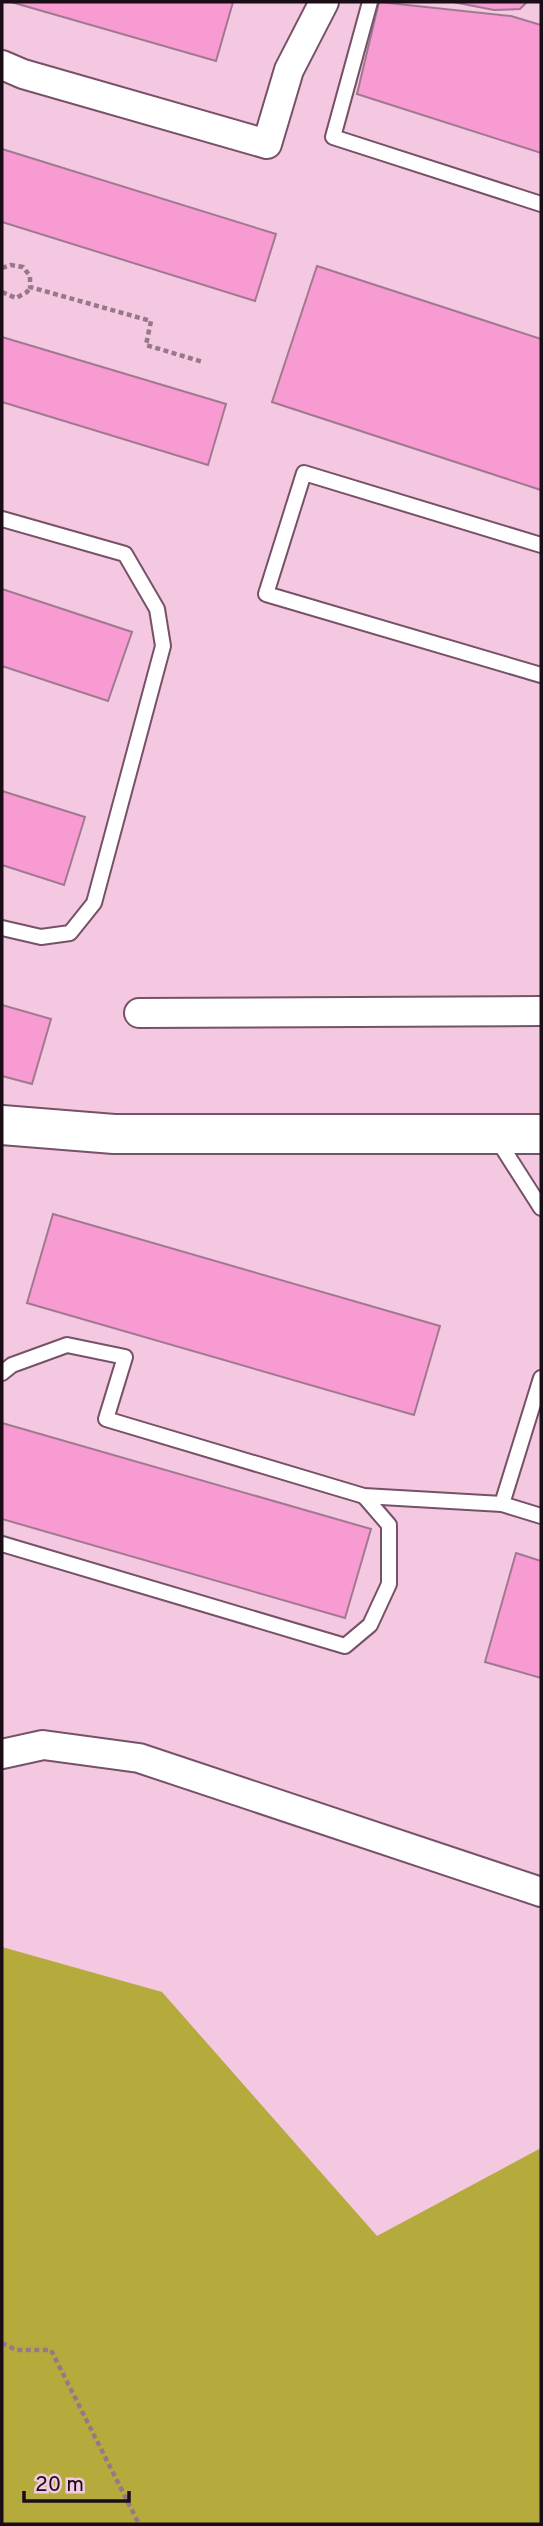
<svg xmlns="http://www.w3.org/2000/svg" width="543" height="2526" font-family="Overpass,sans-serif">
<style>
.forest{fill:#b5aa3c}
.building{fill:#f89bd3;stroke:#a07990;stroke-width:2}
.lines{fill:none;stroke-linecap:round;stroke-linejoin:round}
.lane-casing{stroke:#765167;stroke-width:18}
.street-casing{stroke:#765167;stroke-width:32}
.secondary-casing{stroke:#765167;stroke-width:42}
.path{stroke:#967889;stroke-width:4.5;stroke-dasharray:5 3.5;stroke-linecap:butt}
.lane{stroke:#fff;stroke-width:14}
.street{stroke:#fff;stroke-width:28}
.secondary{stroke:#fff;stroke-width:38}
</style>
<rect width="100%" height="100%" fill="#f3c8e0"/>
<polygon class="forest" points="2,1947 162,1992 377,2236 541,2148 541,2524 2,2524"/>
<g class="building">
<polygon points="11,2 233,2 216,61"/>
<polygon points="379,2 511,16 541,25 541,153 357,94"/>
<polygon points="453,2 527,2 520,9 494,10"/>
<polygon points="2,149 276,234 255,301 2,222"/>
<polygon points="317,266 541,339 541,490 272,402"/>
<polygon points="2,337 226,404 208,465 2,402"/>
<polygon points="2,589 132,632 108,701 2,666"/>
<polygon points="2,791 85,817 64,885 2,865"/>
<polygon points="2,1005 51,1019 32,1084 2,1076"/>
<polygon points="53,1214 440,1326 414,1415 27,1303"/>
<polygon points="2,1423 371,1529 345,1618 2,1519"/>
<polygon points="516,1553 541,1561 541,1678 485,1662"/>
</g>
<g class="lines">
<defs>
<g id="lane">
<polyline points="370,2 333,137 541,204"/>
<polyline points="2,519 125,554 157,609 163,646 94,903 70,933 41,937 2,928"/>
<polyline points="541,545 304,473 266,594 541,675"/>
<polyline points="497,1139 541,1208"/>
<polyline points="2,1373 12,1365 67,1345 125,1357 106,1419 364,1496 502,1504"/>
<polyline points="541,1378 502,1504 541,1516"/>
<polyline points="2,1544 345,1646 370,1625 389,1584 389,1525 364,1496"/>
</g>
<g id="street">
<polyline points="2,65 23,74 267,144 289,70 324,2"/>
<polyline points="139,1013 541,1011"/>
<polyline points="2,1754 43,1745 139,1758 541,1892"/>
</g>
<polyline id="secondary" points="2,1125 114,1134 541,1134"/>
</defs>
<use href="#lane" class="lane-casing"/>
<use href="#street" class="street-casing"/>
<use href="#secondary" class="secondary-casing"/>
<g class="path">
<polyline points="2,268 11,265 23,267 30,276 30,287 151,321 146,345 203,362"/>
<polyline points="2,292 16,298 27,292 30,287"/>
<polyline points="2,2343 16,2350 51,2350 139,2524"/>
</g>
<use href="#lane" class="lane"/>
<use href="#street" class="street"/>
<use href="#secondary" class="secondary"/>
</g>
<rect width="543" height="2526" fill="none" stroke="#1b0d16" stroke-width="7"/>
<path d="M24 2491v10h105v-10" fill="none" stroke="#1b0d16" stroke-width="3.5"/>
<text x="35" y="2491" font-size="21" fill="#1b0d16" stroke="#f3c8e0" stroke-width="5" paint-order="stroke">20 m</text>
</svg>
